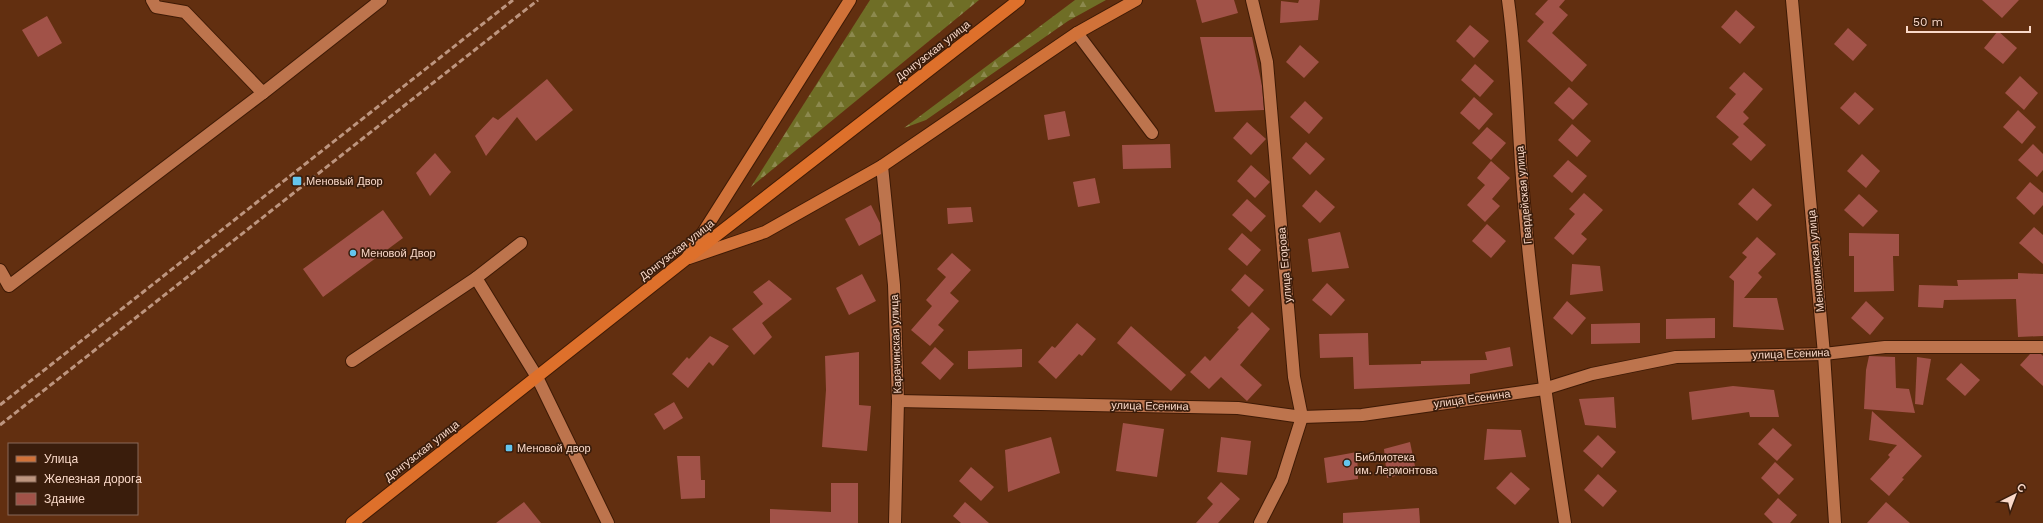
<svg xmlns="http://www.w3.org/2000/svg" width="2043" height="523" font-family="'Work Sans',sans-serif">
<style>
.forest{fill:url(#forest-firs)}
.building{fill:#a15248}
.lines{fill:none;stroke-linecap:round;stroke-linejoin:round}
.minor-casing{stroke:#3e1a05;stroke-width:14}
.major-casing{stroke:#3e1a05;stroke-width:14}
.highway-casing{stroke:#3e1a05;stroke-width:14}
.minor{stroke:#bd744d;stroke-width:12}
.major{stroke:#d17239;stroke-width:12}
.highway{stroke:#de702b;stroke-width:12}
.rail{stroke:#bd957f;stroke-width:3;stroke-dasharray:6 3;stroke-linecap:butt}
.poi-dot{fill:#64c5ee;stroke:#3a1d0c;stroke-width:1.5}
.labels{text-anchor:middle;dominant-baseline:central;stroke-width:3.5;stroke-linejoin:round;paint-order:stroke}
.street-label{font-size:11px;fill:#fad9c9;stroke:#3a1d0c}
.poi-label{font-size:11px;fill:#fad9c9;stroke:#3a1d0c;text-anchor:start}
</style>
<defs>
<pattern id="forest-firs" width="22" height="20" patternUnits="userSpaceOnUse"><rect width="22" height="20" fill="#6f6e26"/><path d="M5 1l3.5 6h-7zM16 11l3.5 6h-7z" fill="#8c894e"/></pattern>
</defs>
<rect width="100%" height="100%" fill="#622f10"/>
<g class="forest">
<polygon points="870,0 979,0 751,187"/>
<polygon points="1075,0 1106,0 1068,21 926,120 904,128"/>
</g>
<g class="building">
<polygon points="1196,0 1234,0 1238,13 1202,23"/>
<polygon points="1299,0 1320,0 1318,20 1280,23 1281,1 1298,3"/>
<polygon points="1548,0 1565,0 1559,7 1568,15 1552,33 1587,65 1572,82 1527,41 1544,22 1535,14"/>
<polygon points="1982,0 2019,0 2002,18"/>
<polygon points="1736,10 1755,27 1740,44 1721,27"/>
<polygon points="47,16 62,43 38,57 22,30"/>
<polygon points="1470,25 1489,41 1474,58 1456,41"/>
<polygon points="1848,28 1867,45 1853,61 1834,44"/>
<polygon points="1998,31 2017,48 2003,64 1984,48"/>
<polygon points="1200,37 1252,37 1262,86 1264,110 1215,112"/>
<polygon points="1300,45 1319,62 1304,78 1286,62"/>
<polygon points="1475,64 1494,81 1480,97 1461,80"/>
<polygon points="1744,72 1763,89 1743,112 1749,118 1743,124 1766,145 1751,161 1732,144 1739,137 1716,117 1736,94 1729,88"/>
<polygon points="2020,76 2038,93 2024,110 2005,93"/>
<polygon points="547,79 573,110 536,141 517,117 486,156 475,136 493,117 498,120"/>
<polygon points="1569,87 1588,104 1573,120 1554,103"/>
<polygon points="1855,92 1874,109 1859,125 1840,108"/>
<polygon points="1474,97 1493,114 1479,130 1460,113"/>
<polygon points="1305,101 1323,118 1309,134 1290,117"/>
<polygon points="2018,110 2036,127 2022,144 2003,127"/>
<polygon points="1065,111 1070,136 1048,140 1044,115"/>
<polygon points="1247,122 1266,139 1251,155 1233,138"/>
<polygon points="1572,124 1591,141 1577,157 1558,140"/>
<polygon points="1487,127 1506,143 1491,160 1472,143"/>
<polygon points="1306,142 1325,159 1310,175 1292,158"/>
<polygon points="1170,144 1171,168 1123,169 1122,145"/>
<polygon points="2033,144 2043,154 2043,170 2037,177 2018,160"/>
<polygon points="435,153 451,172 430,196 416,173"/>
<polygon points="1862,154 1880,171 1866,188 1847,171"/>
<polygon points="1568,160 1587,176 1572,193 1553,176"/>
<polygon points="1491,161 1510,178 1492,199 1500,206 1485,222 1467,205 1485,185 1477,178"/>
<polygon points="1251,165 1270,182 1255,198 1237,181"/>
<polygon points="1095,178 1100,203 1078,207 1073,182"/>
<polygon points="2030,182 2043,193 2043,205 2034,215 2016,198"/>
<polygon points="1753,188 1772,205 1757,221 1738,204"/>
<polygon points="1316,190 1335,207 1320,223 1302,206"/>
<polygon points="1584,193 1603,210 1581,234 1587,239 1573,255 1554,238 1575,214 1569,209"/>
<polygon points="1859,194 1878,211 1863,227 1844,210"/>
<polygon points="1247,199 1266,216 1251,232 1232,215"/>
<polygon points="871,205 880,223 881,234 859,246 845,219"/>
<polygon points="971,207 973,222 948,224 947,208"/>
<polygon points="383,210 403,238 323,297 303,269"/>
<polygon points="1487,224 1506,241 1491,258 1472,241"/>
<polygon points="2034,227 2043,235 2043,264 2019,243"/>
<polygon points="1340,232 1349,268 1312,272 1308,239"/>
<polygon points="1242,233 1261,250 1247,266 1228,249"/>
<polygon points="1849,233 1899,234 1899,256 1893,256 1894,291 1854,292 1854,256 1849,256"/>
<polygon points="1757,237 1776,254 1758,273 1762,277 1744,298 1777,298 1784,330 1733,327 1734,281 1729,277 1747,257 1742,253"/>
<polygon points="952,253 971,270 950,293 959,301 938,325 944,330 930,346 911,330 932,306 926,300 946,277 937,269"/>
<polygon points="1572,264 1600,266 1603,291 1570,295"/>
<polygon points="2018,273 2043,274 2043,336 2018,337 2016,299 1944,300 1943,308 1918,307 1919,285 1958,286 1957,280 2018,279"/>
<polygon points="862,274 876,301 849,315 836,288"/>
<polygon points="1245,274 1264,290 1249,307 1231,290"/>
<polygon points="769,280 792,299 762,323 772,337 754,355 732,329 763,304 753,292"/>
<polygon points="1327,283 1345,300 1331,316 1312,300"/>
<polygon points="1567,301 1586,318 1572,335 1553,318"/>
<polygon points="1866,301 1884,318 1870,335 1851,318"/>
<polygon points="1252,312 1270,329 1240,365 1262,385 1247,401 1221,377 1209,389 1190,372 1205,356 1210,361 1239,329 1237,328"/>
<polygon points="1715,318 1715,338 1666,339 1666,319"/>
<polygon points="1077,323 1096,339 1082,356 1079,354 1056,379 1038,362 1052,346 1055,348"/>
<polygon points="1640,323 1640,343 1591,344 1591,324"/>
<polygon points="1131,326 1186,375 1171,391 1117,343"/>
<polygon points="1368,333 1369,365 1421,364 1421,361 1487,360 1485,352 1510,347 1513,366 1470,374 1470,384 1354,389 1353,357 1320,358 1319,334"/>
<polygon points="710,336 729,346 713,366 709,362 688,388 672,374 687,357 689,359"/>
<polygon points="935,347 954,364 940,380 921,363"/>
<polygon points="1022,349 1022,367 968,369 968,351"/>
<polygon points="859,352 859,405 871,406 867,451 822,447 826,390 825,356"/>
<polygon points="2030,354 2041,354 2043,356 2043,386 2020,365"/>
<polygon points="1869,356 1895,357 1896,388 1909,389 1915,413 1864,409 1866,370"/>
<polygon points="1917,357 1931,359 1923,405 1915,404"/>
<polygon points="1961,363 1980,380 1965,396 1946,379"/>
<polygon points="1733,386 1774,390 1779,417 1750,417 1749,412 1692,420 1689,392"/>
<polygon points="1614,397 1616,428 1585,425 1579,399"/>
<polygon points="674,402 683,418 664,430 654,414"/>
<polygon points="1872,411 1922,456 1902,478 1904,479 1889,496 1870,479 1890,457 1888,455 1897,445 1869,440"/>
<polygon points="1123,423 1164,429 1157,477 1116,471"/>
<polygon points="1773,428 1792,445 1777,461 1758,444"/>
<polygon points="1487,429 1521,430 1526,457 1484,460"/>
<polygon points="1598,435 1616,452 1602,468 1583,451"/>
<polygon points="1051,437 1060,473 1008,492 1005,450"/>
<polygon points="1221,437 1251,441 1247,475 1217,472"/>
<polygon points="1410,442 1416,471 1387,478 1384,449"/>
<polygon points="1357,452 1358,479 1327,483 1324,458"/>
<polygon points="677,456 700,456 701,480 705,480 705,498 681,499"/>
<polygon points="1775,462 1794,479 1779,495 1761,478"/>
<polygon points="971,467 994,487 981,501 959,481"/>
<polygon points="1511,472 1530,489 1515,505 1496,488"/>
<polygon points="1598,474 1617,491 1603,507 1584,490"/>
<polygon points="1221,482 1240,499 1218,523 1196,523 1213,504 1207,498"/>
<polygon points="831,483 858,483 858,523 770,523 770,509 831,512"/>
<polygon points="1778,498 1797,515 1790,523 1773,523 1764,514"/>
<polygon points="524,502 541,523 496,523"/>
<polygon points="965,502 989,523 961,523 953,516"/>
<polygon points="1886,502 1910,523 1867,523"/>
<polygon points="1419,508 1420,523 1343,523 1343,513"/>
</g>
<g class="lines">
<defs>
<g id="minor">
<polyline points="152,0 156,7 185,12 263,93 381,0"/>
<polyline points="1252,0 1267,62 1294,377 1302,417 1282,480 1260,523"/>
<path d="M 1508,0 C 1518,71 1518,143 1525,214 C 1534,318 1549,420 1565,523"/>
<polyline points="1792,0 1824,354 1835,523"/>
<polyline points="1077,33 1152,133"/>
<polyline points="882,166 894,285 898,401 895,523"/>
<polyline points="0,270 9,286 263,93"/>
<polyline points="476,278 537,377 608,523"/>
<polyline points="352,361 476,278 521,243"/>
<polyline points="898,401 1238,408 1302,417 1362,415 1544,389 1592,374 1676,357 1824,354 1885,347 2043,347"/>
</g>
<g id="major">
<polyline points="687,258 850,0"/>
<polyline points="689,258 765,232 882,166 1077,33 1136,0"/>
</g>
<polyline id="highway" points="352,523 686,259 1019,0"/>
</defs>
<use href="#minor" class="minor-casing"/>
<use href="#major" class="major-casing"/>
<use href="#highway" class="highway-casing"/>
<use href="#minor" class="minor"/>
<use href="#major" class="major"/>
<use href="#highway" class="highway"/>
<g class="rail">
<polyline points="0,405 513,0"/>
<polyline points="0,425 538,0"/>
</g>
</g>
<g class="poi-dot">
<rect x="292" y="176" width="10" height="10" rx="2"/>
<circle cx="353" cy="253" r="4"/>
<rect x="505" y="444" width="8" height="8" rx="2"/>
<circle cx="1347" cy="463" r="4"/>
</g>
<g class="labels">
<g class="street-label">
<text transform="translate(933 51) rotate(-38)">Донгузская улица</text>
<text transform="translate(1524 195) rotate(-95)">Гвардейская улица</text>
<text transform="translate(677 250) rotate(-38)">Донгузская улица</text>
<text transform="translate(1816 261) rotate(-95)">Меновинская улица</text>
<text transform="translate(1285 265) rotate(-95)">улица Егорова</text>
<text transform="translate(896 344) rotate(-92)">Карачинская улица</text>
<text transform="translate(1791 354) rotate(-2)">улица Есенина</text>
<text transform="translate(1472 399) rotate(-8)">улица Есенина</text>
<text transform="translate(1150 406) rotate(1)">улица Есенина</text>
<text transform="translate(422 451) rotate(-38)">Донгузская улица</text>
</g>
<g class="poi-label">
<text x="306" y="181">Меновый Двор</text>
<text x="361" y="253">Меновой Двор</text>
<text x="517" y="448">Меновой двор</text>
<text x="1355" y="457">Библиотека<tspan x="1355" dy="13">им. Лермонтова</tspan></text>
</g>
</g>
<rect x="8" y="443" width="130" height="72" fill="#3a1d0c" stroke="#876858"/>
<rect x="16" y="456" width="20" height="6" fill="#d17239" stroke="#876858"/>
<text x="44" y="463" font-size="12" fill="#fad9c9">Улица</text>
<rect x="16" y="476" width="20" height="6" fill="#bd957f" stroke="#876858"/>
<text x="44" y="483" font-size="12" fill="#fad9c9">Железная дорога</text>
<rect x="16" y="493" width="20" height="12" fill="#a15248" stroke="#876858"/>
<text x="44" y="503" font-size="12" fill="#fad9c9">Здание</text>
<g transform="translate(2015 495) rotate(42)" stroke="#3a1d0c" stroke-width="3" paint-order="stroke">
<path d="M0-3L7 15L0 10L-7 15Z" fill="#fad9c9"/>
<text y="-6" font-size="11" font-weight="bold" text-anchor="middle" fill="#fad9c9">С</text>
</g>
<path d="M1907 26v6h123v-6" fill="none" stroke="#fad9c9" stroke-width="2"/>
<text x="1913" y="26" font-size="12" fill="#fad9c9" stroke="#3a1d0c" stroke-width="3" paint-order="stroke">50 m</text>
</svg>
